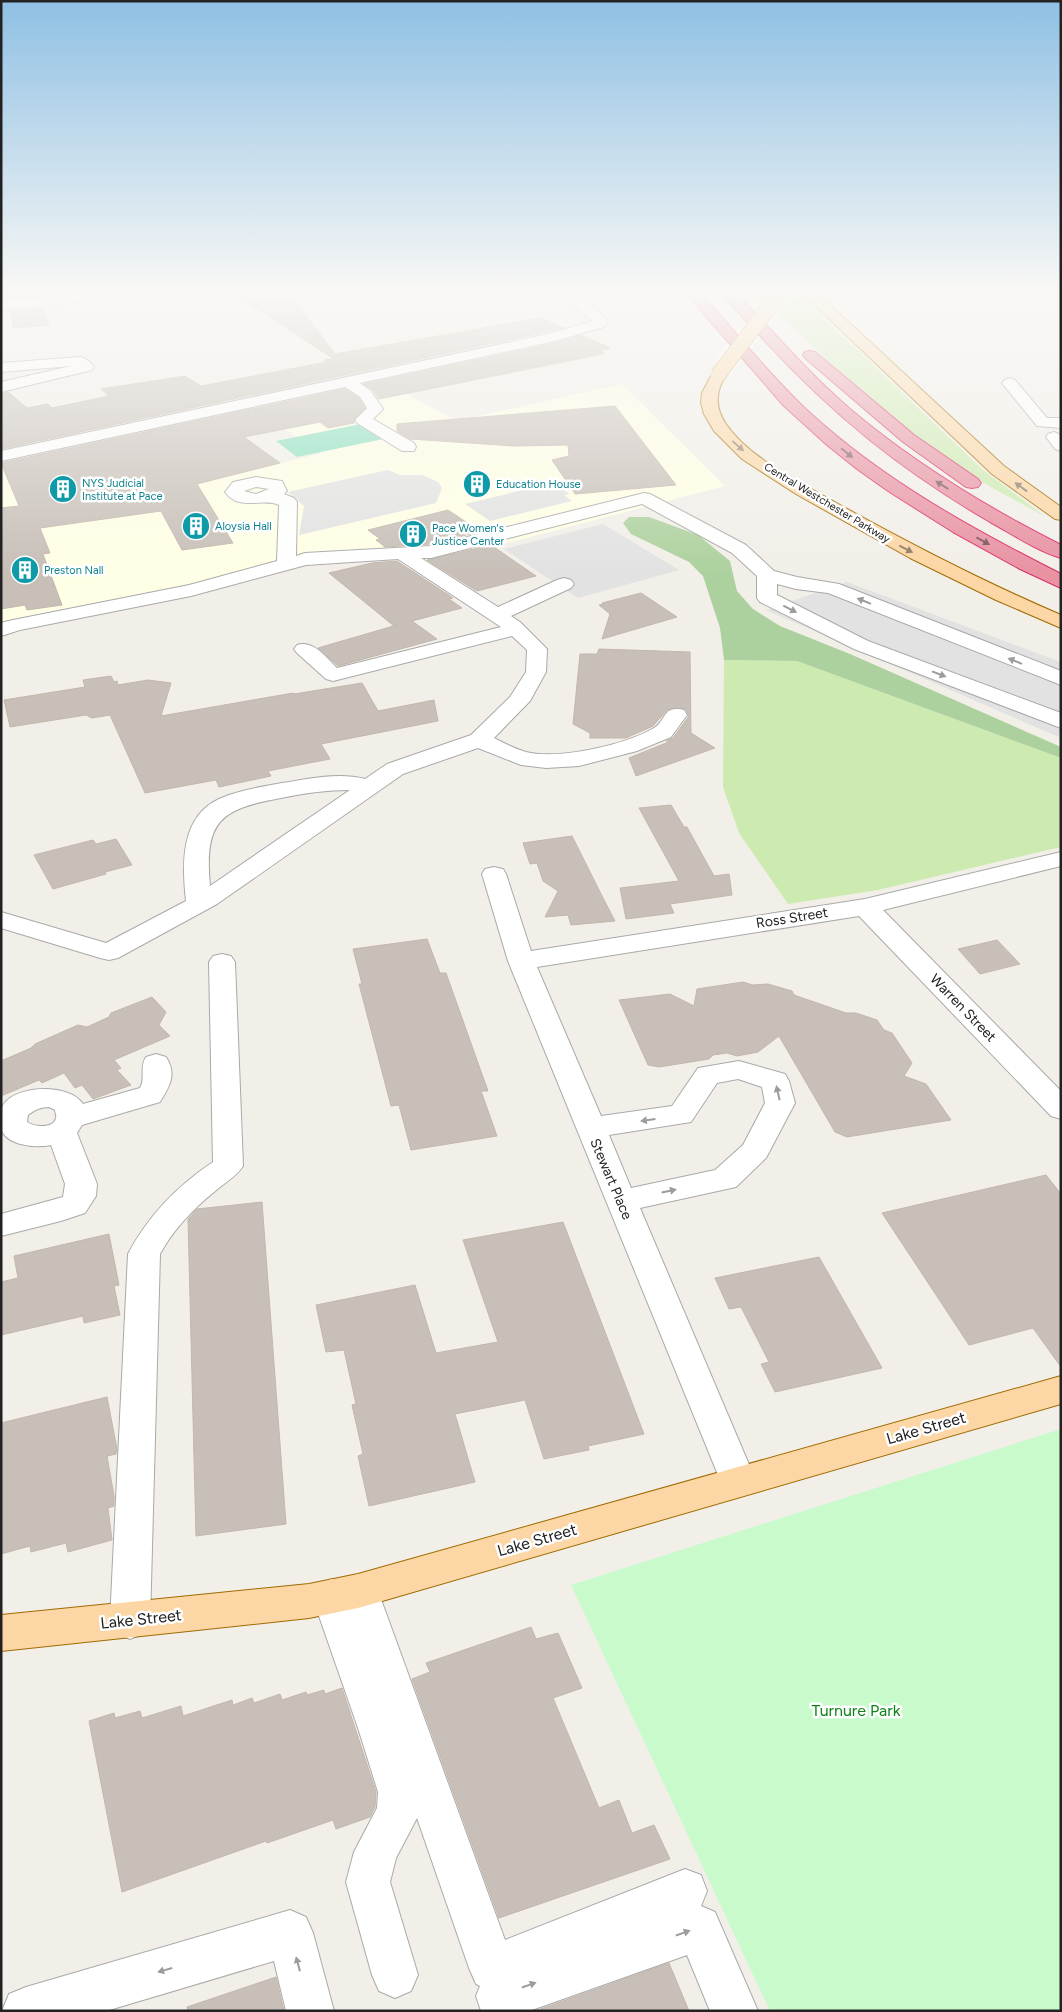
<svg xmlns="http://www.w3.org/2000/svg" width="1062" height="2012" font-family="Figtree,sans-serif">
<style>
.education{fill:#ffffe5}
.grass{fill:#cdebb0}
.forest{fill:#add19e}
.park{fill:#c8facc}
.pitch{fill:#88e0be}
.parking{fill:#e2e2e2}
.pier{fill:#fff}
.building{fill:#c7bfb8;stroke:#c4b6ab}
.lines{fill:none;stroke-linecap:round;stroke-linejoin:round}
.minor-casing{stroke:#a9a9a9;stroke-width:2}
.major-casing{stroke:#a06b00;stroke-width:2}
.highway-casing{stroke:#dc2a67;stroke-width:2}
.minor{fill:#fff;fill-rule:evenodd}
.major{fill:#fcd6a4;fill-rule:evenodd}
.highway{fill:#e892a2;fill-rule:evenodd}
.major-bridge-casing{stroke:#a06b00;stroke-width:16;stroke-linecap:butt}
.major-bridge{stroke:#fcd6a4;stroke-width:15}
.oneway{fill:#8f7c63}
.oneway2{fill:#7b545c}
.oneway3{fill:#9c9c9c}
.labels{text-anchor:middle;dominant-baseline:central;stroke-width:5;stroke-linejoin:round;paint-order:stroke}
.far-culture-label{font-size:11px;fill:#0d838f;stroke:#fff;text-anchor:start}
.far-street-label{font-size:11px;fill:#222;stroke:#fff}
.street-label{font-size:14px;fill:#222;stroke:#fff}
.near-street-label{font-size:16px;fill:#222;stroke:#fff}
.near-park-label{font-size:16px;fill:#0c8416;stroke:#fff}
</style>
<rect width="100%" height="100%" fill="#f2efe9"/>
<polygon class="education" points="383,381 457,421 622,384 725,486 407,569 373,548 1,636 1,464 19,460 177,489 322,453 253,409"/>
<g class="grass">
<path d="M 790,292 L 797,292 L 983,470 L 1046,517 C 1015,500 983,484 954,464 C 890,420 833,367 779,313 L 788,301 Z"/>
<polygon points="724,660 797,661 1061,758 1061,847 878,890 788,904 739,833 723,787"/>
</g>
<polygon class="forest" points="629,517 649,517 698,535 730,561 737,591 753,609 780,626 850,654 1061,747 1061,758 797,661 724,660 720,628 703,576 689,562 631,534 623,523"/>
<polygon class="park" points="1061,1429 1061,2011 770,2011 571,1585"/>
<polygon class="pitch" points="361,424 383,439 297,457 276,441"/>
<g class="parking">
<polygon points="388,470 400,475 422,475 438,482 442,488 436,503 299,535 304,506 288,492"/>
<polygon points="552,483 570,494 564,495 572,501 490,521 465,504"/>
<polygon points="603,524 679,570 578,598 504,549"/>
<polygon points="847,582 1061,662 1061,738 766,610"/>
</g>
<polygon class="pier" points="764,297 779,313 730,375 716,359"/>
<g class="building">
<polygon points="6,292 37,292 39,296 7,299"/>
<polygon points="231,292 277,292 298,305 335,354 541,318 564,328 1,449 1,394 8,392 27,408 48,404 52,408 109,396 101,389 185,376 201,386 327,362 324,360 334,359"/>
<polygon points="43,308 49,325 14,328 10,311"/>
<polygon points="581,335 610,348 599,351 604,353 588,357 379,399 373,390 364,384 551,344"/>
<polygon points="345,389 359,398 365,408 354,419 354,423 328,428 320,422 244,437 280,463 197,484 233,543 182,550 161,511 40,528 50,553 43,554 62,605 27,610 25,605 1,609 1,508 19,506 1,463"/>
<polygon points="615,406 676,485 575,494 552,460 569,456 568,445 514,446 410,439 397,431 397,424"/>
<polygon points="448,510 475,528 469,530 474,533 431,544 385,547 376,540 380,539 368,530"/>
<polygon points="491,545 536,576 477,591 427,560"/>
<polygon points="397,561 453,598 449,599 462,608 412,621 437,639 338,666 318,648 397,625 394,626 329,573 372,563"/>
<polygon points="641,593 677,617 602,639 610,614 599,605 604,604 602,603"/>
<polygon points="599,649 690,652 691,733 715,748 636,776 629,758 671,741 666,741 673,738 689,716 686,709 677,707 667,710 653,726 626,738 590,738 590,733 573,724 580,654 597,654"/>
<polygon points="111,676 114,682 117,681 118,685 148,680 171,683 161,716 293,693 294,694 362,683 378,711 434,700 438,721 321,744 330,759 268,771 271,776 219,787 216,780 145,793 110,715 92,718 86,715 10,727 4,700 85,687 83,680"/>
<polygon points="671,805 684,827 687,827 714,876 729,874 732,895 670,904 674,913 626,919 620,888 679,881 639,808"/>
<polygon points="572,836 603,898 615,921 571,925 568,915 545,917 558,891 543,881 537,863 530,864 523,843"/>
<polygon points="116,839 132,865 105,872 106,874 53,889 34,855 93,840 96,844"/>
<polygon points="427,939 440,973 446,973 488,1091 481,1091 497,1136 411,1150 399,1105 391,1106 359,984 362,984 353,949"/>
<polygon points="997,940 1020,964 980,974 958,949"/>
<polygon points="743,982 753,985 768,984 792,991 794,995 846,1013 856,1013 877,1020 884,1030 892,1033 912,1063 904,1076 926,1084 951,1120 847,1137 835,1132 779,1036 758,1052 737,1056 727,1053 713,1055 709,1059 659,1067 648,1065 619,1000 670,994 694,1006 697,989"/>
<polygon points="152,997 166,1012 159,1025 170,1036 114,1060 121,1068 117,1070 131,1085 93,1099 82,1085 75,1088 64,1073 42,1083 39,1080 1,1096 1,1061 31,1048 35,1044 78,1025 87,1027 109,1017 111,1013"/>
<polygon points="1046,1175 1061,1194 1061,1367 1033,1328 969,1345 882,1213"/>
<polygon points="262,1202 286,1524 196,1536 188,1219 197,1209"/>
<polygon points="563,1222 644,1434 588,1446 589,1450 544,1459 525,1400 455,1414 475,1482 369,1506 358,1456 363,1454 352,1405 356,1404 344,1350 326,1352 316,1305 415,1285 436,1353 498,1342 463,1240"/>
<polygon points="109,1234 119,1285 114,1286 120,1315 84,1323 83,1316 1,1335 1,1282 18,1278 14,1256"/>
<polygon points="819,1257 882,1368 775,1392 761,1364 769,1362 741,1307 729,1309 715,1278"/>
<polygon points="107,1397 117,1449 116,1454 107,1456 114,1496 114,1506 108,1508 112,1540 68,1552 66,1543 31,1552 30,1546 1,1554 1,1423"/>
<polygon points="531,1627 536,1639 558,1633 582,1688 553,1698 599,1808 619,1800 632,1833 654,1825 670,1859 499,1918 412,1679 430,1672 426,1663"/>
<polygon points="342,1688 376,1792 375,1807 370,1817 336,1829 333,1820 267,1843 266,1841 122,1892 89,1721 114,1713 115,1718 140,1711 142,1718 181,1706 183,1716 232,1700 233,1705 252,1698 254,1703 280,1694 282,1700 306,1692 307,1695 324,1690 325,1694"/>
<polygon points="669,1963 689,2011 535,2011"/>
<polygon points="276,1977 284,2011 188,2011 187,2007"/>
</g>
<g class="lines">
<defs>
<g id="minor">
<polygon points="102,292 146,292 139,296 1,310 1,302"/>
<polygon points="557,292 572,292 600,312 608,322 604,327 551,342 360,383 371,391 383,409 373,419 414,443 416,447 414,451 402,451 357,423 355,420 367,408 360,397 345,387 1,461 1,451 548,334 593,321"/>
<path d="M 80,357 C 86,358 91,362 94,367 L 92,370 L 1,392 L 1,382 L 71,366 L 1,372 L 1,363 Z"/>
<polygon points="1010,378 1015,380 1047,418 1061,418 1061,428 1037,426 1002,383 1005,380"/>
<polygon points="1054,432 1061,435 1061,451 1055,449 1046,437 1048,434"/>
<path d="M 256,477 L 282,481 L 287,491 L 284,494 L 294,498 L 297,502 L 296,556 L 305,553 L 431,546 L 644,493 L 650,494 L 746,545 L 774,571 L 797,577 L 839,584 L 1061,671 L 1061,685 L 828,593 L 796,589 L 777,584 L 777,595 L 868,641 L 1061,713 L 1061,728 L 854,649 L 760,602 L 757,598 L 757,576 L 732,553 L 642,504 L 431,558 L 421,558 L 498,607 L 557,580 L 564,578 L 571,580 L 574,584 L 571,588 L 511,616 L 520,622 L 547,649 L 546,672 L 530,701 L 494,738 C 504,743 515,749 526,752 C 558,760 625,745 654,728 C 667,720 662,705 684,710 L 687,715 L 671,737 L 637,751 L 579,766 L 546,768 L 521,765 L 478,748 L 403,774 L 217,904 L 118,958 L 109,960 L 100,958 L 1,928 L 1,912 L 106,943 L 186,901 C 182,865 180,817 219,799 C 238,790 262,787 282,783 C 309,779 338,772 365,779 L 387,764 L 471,735 L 510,697 L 526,672 L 527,650 L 512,636 L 333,681 L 326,679 L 297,653 L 294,649 L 297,645 C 314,640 325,657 337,668 L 501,627 L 398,559 L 306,565 L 191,596 L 20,630 L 1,636 L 1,623 L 8,621 L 189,585 L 277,561 L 279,505 C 262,497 239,512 225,492 L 233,482 ZM 256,487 L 269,489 L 256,494 L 244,491 ZM 350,790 L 210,886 C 204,821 220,809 281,798 C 304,793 327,790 350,790 Z"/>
<path d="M 1061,852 L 1061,866 L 883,910 L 1061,1091 L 1061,1119 L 1051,1116 L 859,916 L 537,967 L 601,1116 L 672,1106 L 698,1068 L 739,1061 L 785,1074 L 789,1081 L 795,1103 L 766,1158 L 736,1187 L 640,1208 L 756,1481 L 751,1492 L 738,1496 L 725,1492 L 508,961 L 482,874 L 485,869 L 494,867 L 503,869 L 506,874 L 531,951 L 865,899 ZM 738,1079 L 762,1087 L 765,1103 L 743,1145 L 715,1170 L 631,1188 L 609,1135 L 691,1122 L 717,1083 Z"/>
<path d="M 222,954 L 231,956 L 235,962 L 243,1166 C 236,1177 224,1183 214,1192 C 193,1209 173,1230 160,1254 L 150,1621 L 144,1633 L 130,1639 L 116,1633 L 110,1621 L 128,1254 C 148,1216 177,1186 213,1162 L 209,962 L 213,956 Z"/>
<path d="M 156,1054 L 166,1057 C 177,1074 170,1086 160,1102 L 82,1125 L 77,1133 L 97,1184 L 96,1196 L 85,1213 L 61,1221 L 1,1236 L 1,1214 L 63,1197 L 65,1184 L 51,1145 C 37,1148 9,1146 2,1131 C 0,1128 1,1123 1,1119 C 1,1116 0,1111 2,1108 C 10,1085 69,1082 83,1104 L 140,1088 C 146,1078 139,1067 146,1057 ZM 49,1107 L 55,1110 C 55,1113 57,1115 56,1118 C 54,1129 34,1127 27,1122 L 28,1115 C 34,1110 41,1107 49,1107 Z"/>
<polygon points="358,1574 372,1579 378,1591 505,1940 685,1869 701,1875 707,1891 701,1906 715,1912 758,2011 710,2011 687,1955 529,2011 481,2011 476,1996 480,1986 476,1984 469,1968 417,1818 396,1858 390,1882 418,1975 411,1991 395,1998 379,1991 372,1975 346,1882 354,1852 377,1808 378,1792 358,1728 312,1596 318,1584 332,1579 342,1583 344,1579"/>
<polygon points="290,1910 306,1917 313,1933 334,2011 286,2011 274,1961 106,2011 2,2011 9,1994 26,1987"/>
</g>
<g id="major">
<polygon points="801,292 816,292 1004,466 1061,507 1061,520 1055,519 992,474"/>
<path d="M 718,370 L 723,372 L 726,375 C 715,392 715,408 726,424 C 748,457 799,482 833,501 C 908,543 982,581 1061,615 L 1061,628 L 996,600 L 910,558 L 796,494 L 742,459 L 714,431 L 704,414 L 701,403 L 702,393 L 713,372 Z"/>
<polygon points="1061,1376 1061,1404 358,1608 309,1618 1,1651 1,1615 309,1584 358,1574"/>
</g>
<g id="highway">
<path d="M 685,292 L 699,292 C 736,332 769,375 809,412 C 883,480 972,529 1061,574 L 1061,588 L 1020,569 L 953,532 L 888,491 L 857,469 L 827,445 L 783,405 Z"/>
<path d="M 721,292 L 735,292 C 773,331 808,373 850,409 C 914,463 986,507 1061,545 L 1061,558 C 1037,551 1012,534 990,522 C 901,470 834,416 764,340 C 750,324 733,309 721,292 Z"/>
<polygon points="810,351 815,352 914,435 978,479 981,483 978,487 972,488 966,487 903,442 805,358 803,355 805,352"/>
</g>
</defs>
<use href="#minor" class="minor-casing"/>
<use href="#major" class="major-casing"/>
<use href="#highway" class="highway-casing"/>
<use href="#minor" class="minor"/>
<use href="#major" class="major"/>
<use href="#highway" class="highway"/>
<defs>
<polyline id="major-bridge" points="718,375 776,298"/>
</defs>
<use href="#major-bridge" class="major-bridge-casing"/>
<use href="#major-bridge" class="major-bridge"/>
</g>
<defs><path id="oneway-solid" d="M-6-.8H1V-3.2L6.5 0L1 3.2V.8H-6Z" transform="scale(1.25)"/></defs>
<g class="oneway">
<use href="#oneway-solid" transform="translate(738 446) rotate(41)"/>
<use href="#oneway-solid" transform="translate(1021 487) rotate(-144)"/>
<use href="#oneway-solid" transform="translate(906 549) rotate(27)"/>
</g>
<g class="oneway2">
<use href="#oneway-solid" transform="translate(847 453) rotate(39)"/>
<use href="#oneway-solid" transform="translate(942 485) rotate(-148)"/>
<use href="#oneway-solid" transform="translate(983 541) rotate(29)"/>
</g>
<g class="oneway3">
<use href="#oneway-solid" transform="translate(864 601) rotate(-158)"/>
<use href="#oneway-solid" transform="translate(790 609) rotate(27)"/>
<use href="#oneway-solid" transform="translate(1015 661) rotate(-158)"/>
<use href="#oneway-solid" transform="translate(939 674) rotate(21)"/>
<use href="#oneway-solid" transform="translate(778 1093) rotate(-103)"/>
<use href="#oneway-solid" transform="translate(648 1120) rotate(172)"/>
<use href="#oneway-solid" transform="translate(669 1191) rotate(-12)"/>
<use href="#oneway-solid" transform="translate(683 1933) rotate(-19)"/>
<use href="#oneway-solid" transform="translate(298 1964) rotate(-105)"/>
<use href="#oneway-solid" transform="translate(165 1970) rotate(164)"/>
<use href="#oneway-solid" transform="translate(529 1985) rotate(-19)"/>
</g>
<linearGradient id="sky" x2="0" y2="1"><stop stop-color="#8fc0e4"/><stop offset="0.51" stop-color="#f9f8f5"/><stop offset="1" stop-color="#f9f8f5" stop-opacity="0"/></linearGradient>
<rect width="1062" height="573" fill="url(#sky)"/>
<defs>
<symbol id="building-disc" viewBox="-11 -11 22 22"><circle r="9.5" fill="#0f9aa8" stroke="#fff"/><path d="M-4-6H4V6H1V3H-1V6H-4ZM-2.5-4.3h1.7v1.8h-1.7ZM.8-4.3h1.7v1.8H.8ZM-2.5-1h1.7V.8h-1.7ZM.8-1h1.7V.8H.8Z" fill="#fff"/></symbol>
</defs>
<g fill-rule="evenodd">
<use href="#building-disc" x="461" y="468" width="32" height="32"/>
<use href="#building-disc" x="47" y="473" width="32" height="32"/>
<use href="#building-disc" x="180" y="510" width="32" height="32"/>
<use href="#building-disc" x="397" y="518" width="32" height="32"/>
<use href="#building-disc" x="9" y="554" width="32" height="32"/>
</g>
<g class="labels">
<g class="far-culture-label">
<text x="82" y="483">NYS Judicial<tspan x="82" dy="13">Institute at Pace</tspan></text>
<text x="496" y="484">Education House</text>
<text x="215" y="526">Aloysia Hall</text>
<text x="432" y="528">Pace Women's<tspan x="432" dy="13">Justice Center</tspan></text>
<text x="44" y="570">Preston Nall</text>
</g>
<g class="far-street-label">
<text transform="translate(827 503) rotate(31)">Central Westchester Parkway</text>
</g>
<g class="street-label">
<text transform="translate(792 918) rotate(-9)">Ross Street</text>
<text transform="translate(963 1008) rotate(46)">Warren Street</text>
<text transform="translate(611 1179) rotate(67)">Stewart Place</text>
</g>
<g class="near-street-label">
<text transform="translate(926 1428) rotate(-16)">Lake Street</text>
<text transform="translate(537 1540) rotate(-16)">Lake Street</text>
<text transform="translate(141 1619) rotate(-6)">Lake Street</text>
</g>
<g class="near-park-label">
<text x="856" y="1710">Turnure Park</text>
</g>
</g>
<rect width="1062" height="2012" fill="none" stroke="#222222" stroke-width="5"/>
</svg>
